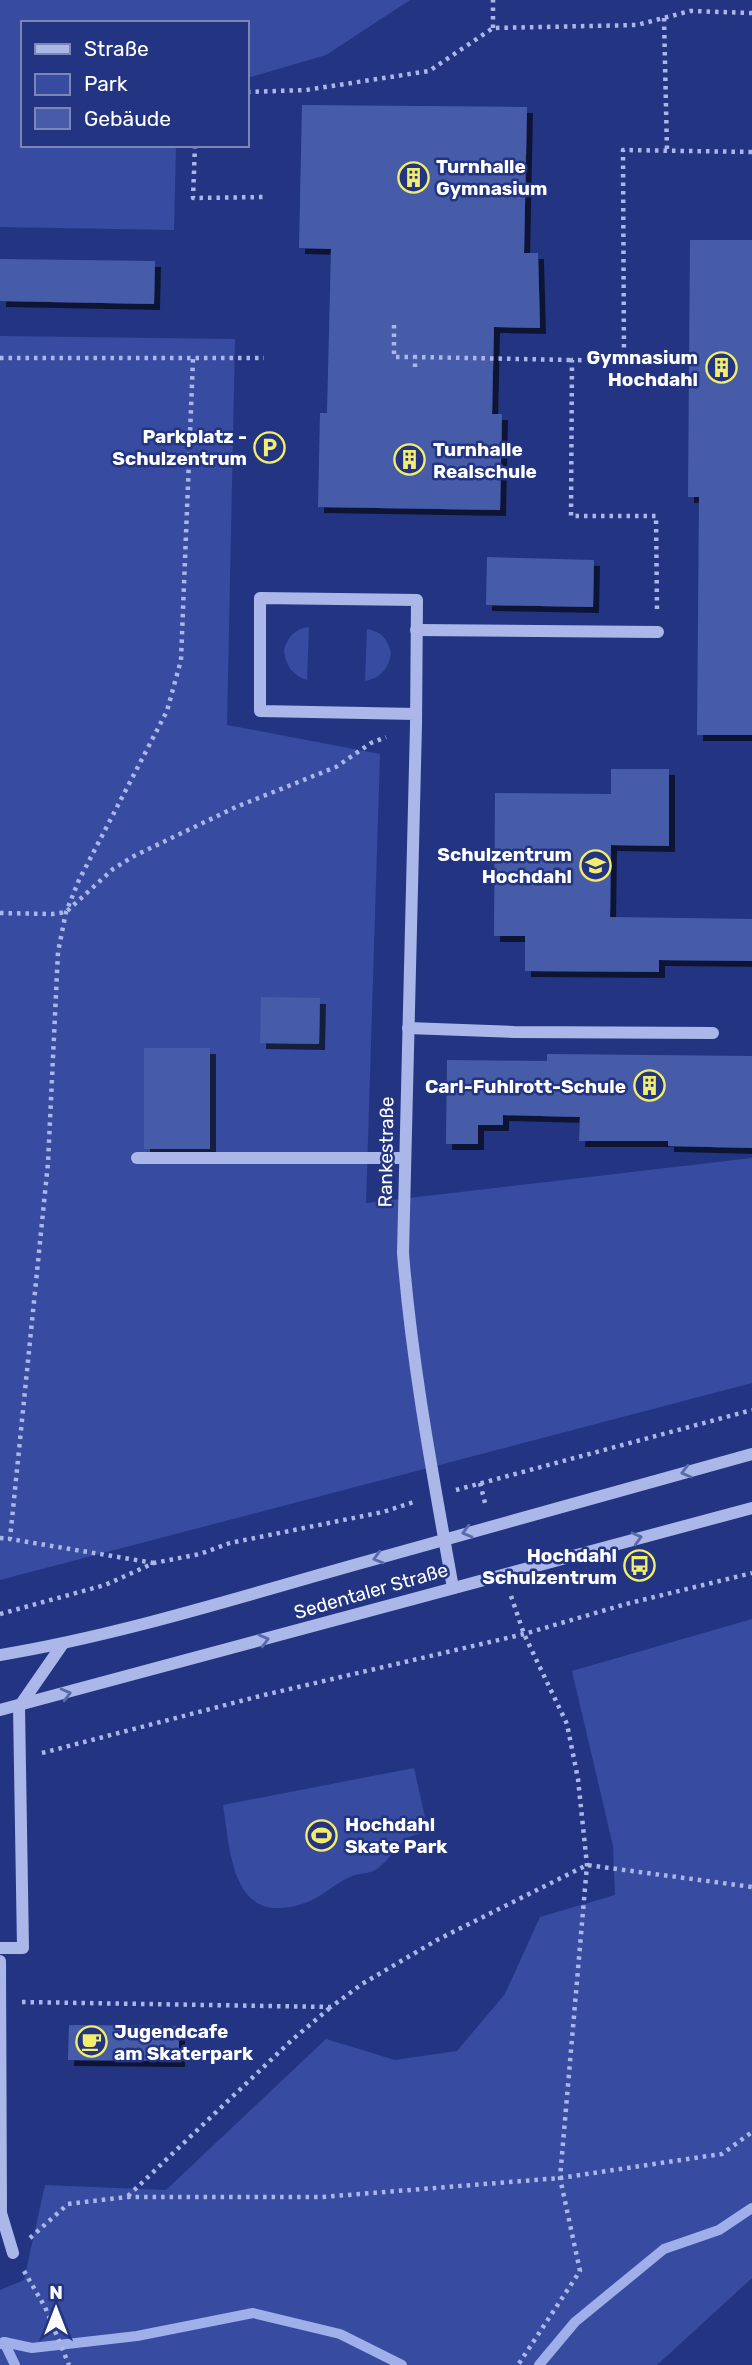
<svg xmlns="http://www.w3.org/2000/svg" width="752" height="2365" font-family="Rubik,sans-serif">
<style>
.green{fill:#374ca0}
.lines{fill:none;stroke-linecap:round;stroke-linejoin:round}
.stream{stroke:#9fafe9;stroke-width:10}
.building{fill:#475ba9;filter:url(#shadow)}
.path{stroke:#abb7e8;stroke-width:4.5;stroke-dasharray:3.5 5;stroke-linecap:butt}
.minor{stroke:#abb7e8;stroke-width:12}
.oneway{stroke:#5969ab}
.labels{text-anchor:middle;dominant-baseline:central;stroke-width:5;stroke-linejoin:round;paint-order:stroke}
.poi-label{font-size:19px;font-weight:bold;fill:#fff;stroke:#233582;text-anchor:end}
.street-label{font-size:19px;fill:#fff;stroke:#233582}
</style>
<defs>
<filter id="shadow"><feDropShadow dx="6" dy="6" stdDeviation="0" flood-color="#0009"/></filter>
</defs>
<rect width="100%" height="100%" fill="#233582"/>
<g class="green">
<polygon points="0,0 410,0 326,55 247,78 247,23 23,23 23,145 176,145 174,230 0,227"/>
<polygon points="0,336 235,339 227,725 380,754 366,1203 752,1158 752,1383 0,1580"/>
<path d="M 309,627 L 307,680 C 292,675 286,666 284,650 C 288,636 295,629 309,627 Z"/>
<path d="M 367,629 C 382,632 388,639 391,654 C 388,669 381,678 365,681 Z"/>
<polygon points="752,1619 752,2278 657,2365 0,2365 0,2290 24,2280 45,2185 166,2190 326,2039 395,2060 457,2051 505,1994 540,1917 615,1895 613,1846 572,1671"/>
<path d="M 414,1768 L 428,1831 C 420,1834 409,1835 403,1841 C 394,1850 388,1861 377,1869 C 370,1874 360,1873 352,1876 C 335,1883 322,1897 305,1903 C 232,1928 231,1856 223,1805 Z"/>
</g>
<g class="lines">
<g class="stream">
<polyline points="4,2342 15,2365"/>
<polyline points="0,2344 4,2342 32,2348 137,2336 253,2313 340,2334 402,2365"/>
<polyline points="539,2365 575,2322 664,2249 719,2230 752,2208"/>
</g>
</g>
<g class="building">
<polygon points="302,105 527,107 524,253 538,253 540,328 494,327 492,414 502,414 500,510 318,507 320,413 327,413 331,249 299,248"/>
<polygon points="690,240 752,240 752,735 697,735 699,497 688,497"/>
<polygon points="0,259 155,261 154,304 0,301"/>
<polygon points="487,557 594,560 593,607 486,605"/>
<polygon points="611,769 669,769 669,846 611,845 610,917 752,919 752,961 659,960 659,972 525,971 525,936 494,936 495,793 611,794"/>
<polygon points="261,997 320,998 319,1044 260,1043"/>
<rect x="144" y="1048" width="66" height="101"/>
<polygon points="547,1054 752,1056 752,1148 668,1146 668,1141 579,1141 580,1117 503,1115 503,1125 478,1125 478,1144 446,1144 447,1060 547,1061"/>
<polygon points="69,2025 179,2026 179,2061 68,2060"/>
</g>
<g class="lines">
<g class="path">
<polyline points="664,18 667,151"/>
<polyline points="493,28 493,0"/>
<polyline points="247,92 306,90 429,71 493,28 637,25 690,11 752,13"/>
<polyline points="195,145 193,198 267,197"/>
<polyline points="394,325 394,357 414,357"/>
<polyline points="0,358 264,358"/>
<polyline points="415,367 415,357 571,360"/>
<polyline points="657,609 656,516 571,516 572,360 624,361 623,150 752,152"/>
<polyline points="0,913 52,914 66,912 113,869 134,856 236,807 336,767 371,743 386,737"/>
<polyline points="480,1483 486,1507"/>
<polyline points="456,1490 752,1410"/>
<polyline points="0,1538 10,1539"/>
<polyline points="154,1563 10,1539 48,1163 58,952 66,912 79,880 167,711 181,660 193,359"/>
<polyline points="511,1596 524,1634 567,1724 578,1779 587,1865 560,2178 580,2271 518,2365"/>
<polyline points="0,1614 105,1585 154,1563 200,1554 230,1543 383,1512 417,1501"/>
<polyline points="42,1753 260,1696 524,1634 626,1604 752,1573"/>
<polyline points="22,2002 331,2007 362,1984 437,1940 587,1865 752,1887"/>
<polyline points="128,2196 293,2039 331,2007"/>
<polyline points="30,2238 68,2204 127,2197 322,2197 560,2178 722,2154 752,2132"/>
<polyline points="24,2271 45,2307 69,2365"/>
</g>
<g class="minor">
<polyline points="416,630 658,632"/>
<path d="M 416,714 L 260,711 L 260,598 L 417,600 L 416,725 L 403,1253 C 412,1366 433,1476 453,1588"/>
<polyline points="408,1028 514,1032 713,1033"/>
<polyline points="137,1158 405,1158"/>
<path d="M 0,1655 C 120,1635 236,1598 354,1565 C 486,1527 619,1491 752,1454"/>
<polyline points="0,1710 752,1508"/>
<polyline points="0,1948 23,1948 19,1707 62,1645"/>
<polyline points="0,1961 1,2213 13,2253"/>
</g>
</g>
<defs><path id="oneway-chevron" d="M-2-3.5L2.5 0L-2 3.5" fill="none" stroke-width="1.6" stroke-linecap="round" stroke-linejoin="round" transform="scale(1.75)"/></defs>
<g class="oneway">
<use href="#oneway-chevron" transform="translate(686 1472) rotate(165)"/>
<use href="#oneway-chevron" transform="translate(467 1532) rotate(165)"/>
<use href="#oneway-chevron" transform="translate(637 1538) rotate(-15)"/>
<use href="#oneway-chevron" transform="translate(378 1558) rotate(164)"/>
<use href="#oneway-chevron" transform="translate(264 1640) rotate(-15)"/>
<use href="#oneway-chevron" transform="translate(66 1694) rotate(-15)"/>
</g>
<defs>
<symbol id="building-ring" viewBox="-11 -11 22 22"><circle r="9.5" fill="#233582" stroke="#f3ed6e" stroke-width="1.5"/><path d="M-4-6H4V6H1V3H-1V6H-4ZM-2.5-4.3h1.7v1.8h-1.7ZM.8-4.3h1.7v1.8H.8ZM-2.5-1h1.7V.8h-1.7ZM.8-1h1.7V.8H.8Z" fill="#f3ed6e"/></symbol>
<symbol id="parking-ring" viewBox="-11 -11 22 22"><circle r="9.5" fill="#233582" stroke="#f3ed6e" stroke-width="1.5"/><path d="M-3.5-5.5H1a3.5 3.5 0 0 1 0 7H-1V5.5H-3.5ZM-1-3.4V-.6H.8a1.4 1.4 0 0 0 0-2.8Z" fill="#f3ed6e"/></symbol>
<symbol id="school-ring" viewBox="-11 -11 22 22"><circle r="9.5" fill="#233582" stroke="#f3ed6e" stroke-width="1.5"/><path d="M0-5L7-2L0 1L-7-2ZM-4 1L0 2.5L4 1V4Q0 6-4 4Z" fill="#f3ed6e"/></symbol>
<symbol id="bus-ring" viewBox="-11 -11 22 22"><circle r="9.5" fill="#233582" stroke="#f3ed6e" stroke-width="1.5"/><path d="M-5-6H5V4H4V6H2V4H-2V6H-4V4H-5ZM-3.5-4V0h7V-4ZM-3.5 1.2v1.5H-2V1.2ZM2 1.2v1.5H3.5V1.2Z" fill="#f3ed6e"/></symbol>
<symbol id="stadium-ring" viewBox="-11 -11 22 22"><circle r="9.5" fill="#233582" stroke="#f3ed6e" stroke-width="1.5"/><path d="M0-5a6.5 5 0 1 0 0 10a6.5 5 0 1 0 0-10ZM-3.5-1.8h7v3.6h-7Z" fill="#f3ed6e"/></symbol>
<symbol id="cafe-ring" viewBox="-11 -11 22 22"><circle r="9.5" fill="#233582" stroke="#f3ed6e" stroke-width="1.5"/><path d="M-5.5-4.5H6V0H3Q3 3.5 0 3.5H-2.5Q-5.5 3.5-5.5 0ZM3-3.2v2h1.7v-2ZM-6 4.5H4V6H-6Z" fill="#f3ed6e"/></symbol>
</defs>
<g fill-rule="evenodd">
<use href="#building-ring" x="396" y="160" width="35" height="35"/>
<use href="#building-ring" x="704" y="350" width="35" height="35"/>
<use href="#parking-ring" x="252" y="430" width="35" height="35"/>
<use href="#building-ring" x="392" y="442" width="35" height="35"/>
<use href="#school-ring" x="578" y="848" width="35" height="35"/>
<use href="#building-ring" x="632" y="1068" width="35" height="35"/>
<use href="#bus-ring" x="622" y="1548" width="35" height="35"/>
<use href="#stadium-ring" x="304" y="1818" width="35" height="35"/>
<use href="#cafe-ring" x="74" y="2024" width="35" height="35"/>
</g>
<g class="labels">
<g class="poi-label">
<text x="436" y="166" text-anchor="start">Turnhalle<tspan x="436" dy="22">Gymnasium</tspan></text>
<text x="698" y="357">Gymnasium<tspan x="698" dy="22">Hochdahl</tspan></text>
<text x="247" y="436">Parkplatz -<tspan x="247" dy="22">Schulzentrum</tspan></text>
<text x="433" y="449" text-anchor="start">Turnhalle<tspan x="433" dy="22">Realschule</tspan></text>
<text x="572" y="854">Schulzentrum<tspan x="572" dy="22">Hochdahl</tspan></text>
<text x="626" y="1086">Carl-Fuhlrott-Schule</text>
<text x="617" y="1555">Hochdahl<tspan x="617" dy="22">Schulzentrum</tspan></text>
<text x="345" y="1824" text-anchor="start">Hochdahl<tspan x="345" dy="22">Skate Park</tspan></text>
<text x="114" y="2031" text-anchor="start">Jugendcafe<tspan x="114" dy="22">am Skaterpark</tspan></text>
</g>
<g class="street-label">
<text transform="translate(386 1152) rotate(-89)">Rankestraße</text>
<text transform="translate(371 1591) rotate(-16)">Sedentaler Straße</text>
</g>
</g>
<rect x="21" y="21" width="228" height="126" fill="#233582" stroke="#7b86b4" stroke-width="2"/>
<rect x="35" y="44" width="35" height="10" fill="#abb7e8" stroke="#7b86b4" stroke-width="2"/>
<text x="84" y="56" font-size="21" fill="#ffffff">Straße</text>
<rect x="35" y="74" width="35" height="21" fill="#374ca0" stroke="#7b86b4" stroke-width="2"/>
<text x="84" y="91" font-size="21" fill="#ffffff">Park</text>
<rect x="35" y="108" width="35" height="21" fill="#475ba9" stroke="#7b86b4" stroke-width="2"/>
<text x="84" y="126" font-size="21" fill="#ffffff">Gebäude</text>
<g transform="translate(56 2309)" stroke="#233582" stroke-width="5" paint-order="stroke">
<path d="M0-5L12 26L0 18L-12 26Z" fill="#ffffff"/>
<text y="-10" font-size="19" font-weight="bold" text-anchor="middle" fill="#ffffff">N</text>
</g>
</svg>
